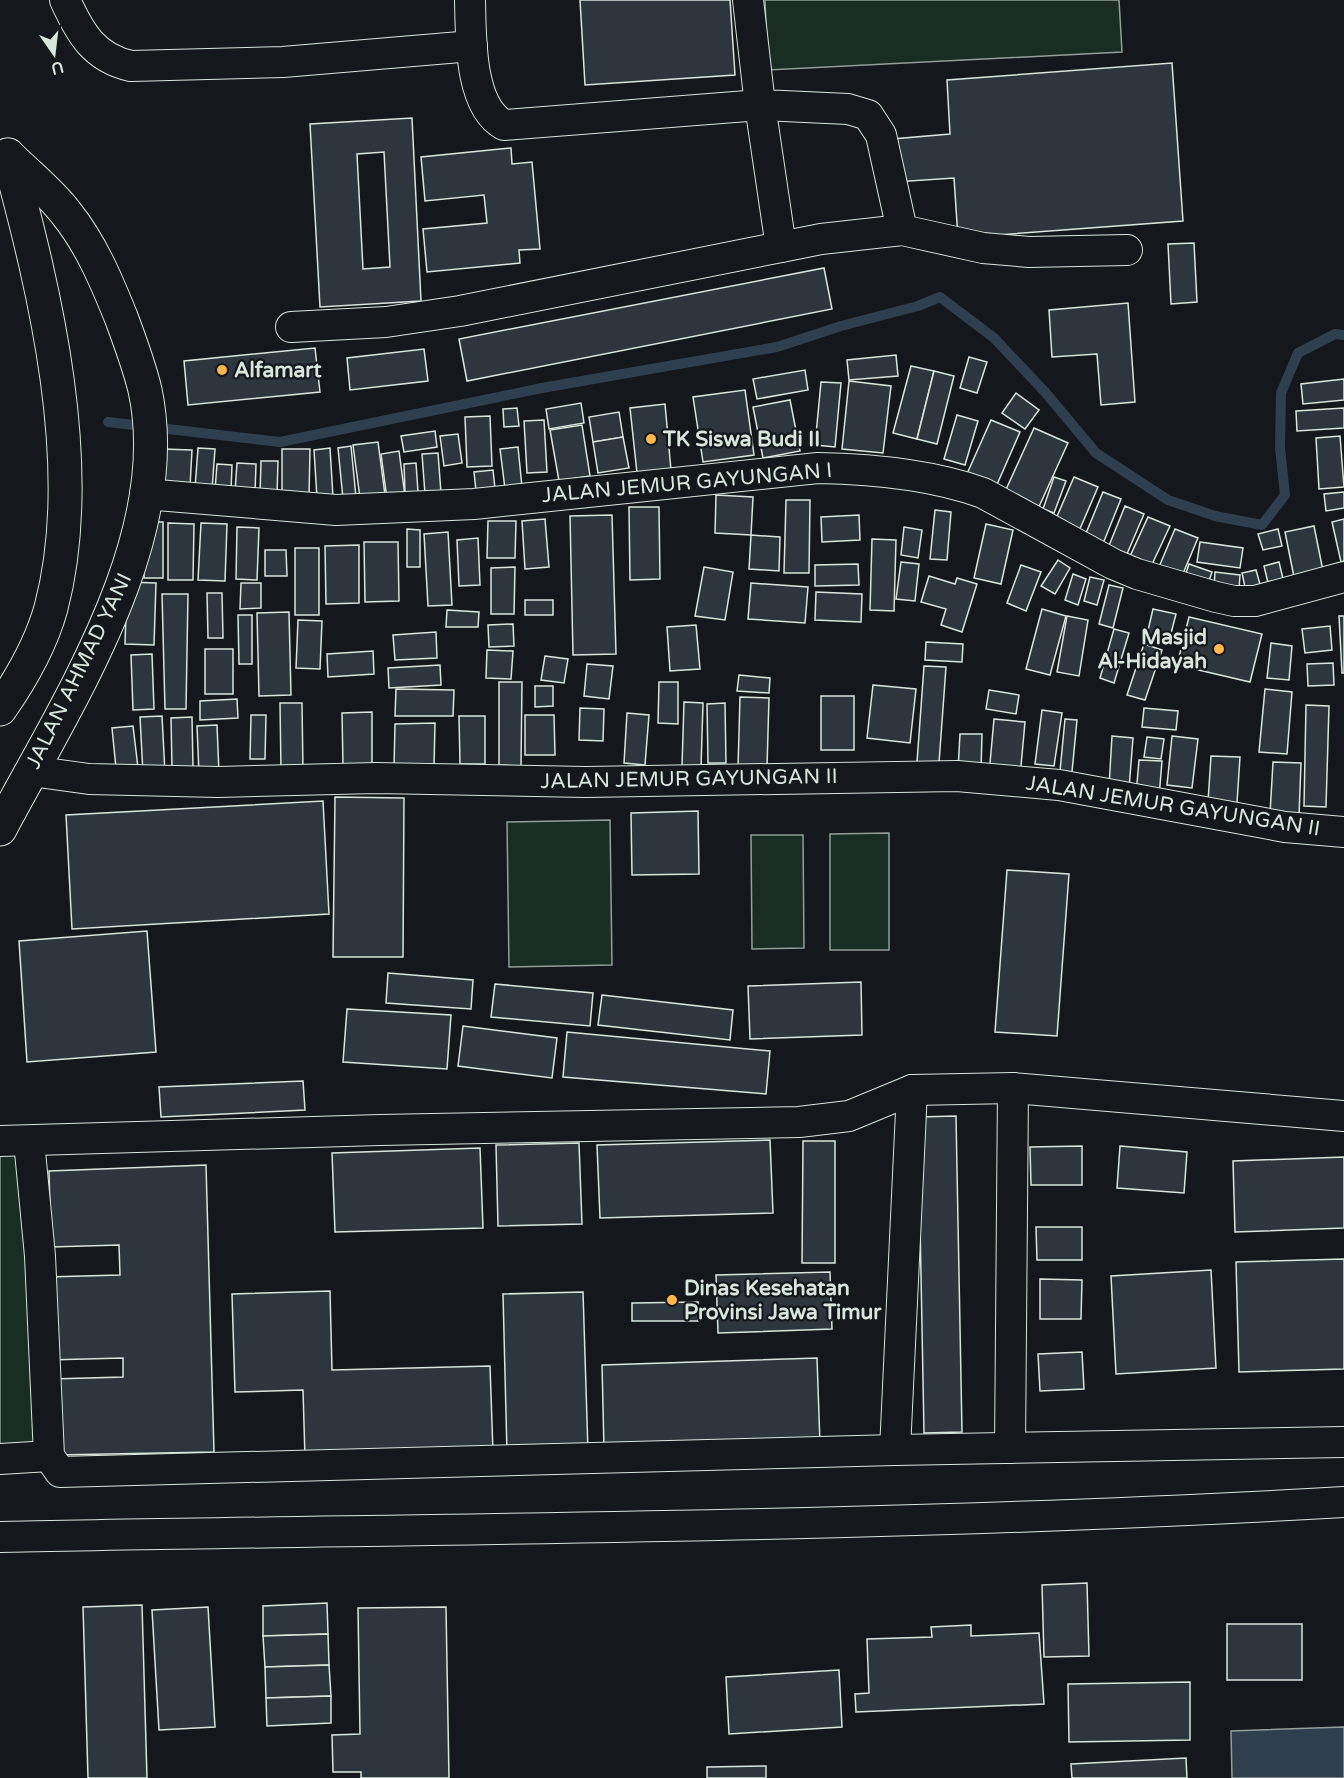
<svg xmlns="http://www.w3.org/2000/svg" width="1344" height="1778" font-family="'Varela Round',sans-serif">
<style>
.green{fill:#1a2d24;stroke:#939e99;stroke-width:1.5}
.water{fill:#2f3f4d;stroke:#939e99;stroke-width:1.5}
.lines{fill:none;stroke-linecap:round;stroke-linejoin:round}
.stream{stroke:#2f3f4d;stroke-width:10}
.building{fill:#2c363c;stroke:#d8e6dc;stroke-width:1.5;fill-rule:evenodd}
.street-casing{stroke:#d8e6dc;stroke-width:32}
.highway-casing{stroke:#d8e6dc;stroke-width:35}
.street{stroke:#14181c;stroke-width:30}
.highway{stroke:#14181c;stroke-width:33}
.poi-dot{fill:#ffb74d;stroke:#14181c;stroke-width:2}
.labels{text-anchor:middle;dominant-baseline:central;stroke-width:4.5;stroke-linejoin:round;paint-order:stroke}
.poi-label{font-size:21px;font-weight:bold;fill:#d8e6dc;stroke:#14181c;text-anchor:start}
.street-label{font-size:21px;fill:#d8e6dc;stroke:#14181c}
</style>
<rect width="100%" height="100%" fill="#14181c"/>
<g class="green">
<polygon points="765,0 1119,0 1122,52 768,70"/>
<polygon points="610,820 612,965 509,967 507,822"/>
<polygon points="889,833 889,950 830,950 830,834"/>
<polygon points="751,835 803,835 804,948 752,949"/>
<polygon points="30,1154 42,1446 0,1448 0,1155"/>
</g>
<polygon class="water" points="1344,1727 1344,1778 1232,1778 1231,1731"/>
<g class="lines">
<polyline class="stream" points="108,422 280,442 542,388 777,347 841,326 918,306 940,297 994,338 1045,392 1096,453 1168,500 1215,516 1262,525 1285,495 1280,448 1281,393 1298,353 1335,334 1344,335"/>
</g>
<g class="building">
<polygon points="580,0 730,0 735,75 585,85"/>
<polygon points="1172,63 1183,221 958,238 954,178 895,182 892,139 950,134 947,80"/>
<path d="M 412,118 L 421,301 L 320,307 L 310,124 ZM 384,152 L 390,267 L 363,269 L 357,154 Z"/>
<polygon points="511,148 512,164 532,162 540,249 519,250 520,263 427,272 423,229 487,223 484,195 425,201 421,157"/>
<polygon points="1194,243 1197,302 1171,304 1168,244"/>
<polygon points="824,268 832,309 467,381 459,339"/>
<polygon points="1128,303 1135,402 1101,405 1097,354 1052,357 1049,310"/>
<polygon points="315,348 320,392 188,405 184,361"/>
<polygon points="424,349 428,381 350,390 347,358"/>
<polygon points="896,355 898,376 849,380 847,360"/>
<polygon points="969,357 987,362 977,393 960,388"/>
<polygon points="911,366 934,371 917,439 893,433"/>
<polygon points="805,370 808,390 757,399 753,379"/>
<polygon points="934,371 954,376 937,444 917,439"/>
<polygon points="1344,379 1344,400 1303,404 1301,384"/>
<polygon points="849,381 891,386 883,453 842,449"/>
<polygon points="821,382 841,383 835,447 815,445"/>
<polygon points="745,390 754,455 703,462 693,397"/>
<polygon points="1016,393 1039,410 1025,429 1002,413"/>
<polygon points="790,400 800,451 763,458 753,407"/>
<polygon points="581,403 584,423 549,429 546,409"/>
<polygon points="665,404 671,470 637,473 630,408"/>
<polygon points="517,408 519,426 504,427 503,409"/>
<polygon points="1344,408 1344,428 1297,431 1296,411"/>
<polygon points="619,412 623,437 593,442 589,417"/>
<polygon points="957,415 978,421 965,465 944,459"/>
<polygon points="490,416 492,466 467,467 465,417"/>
<polygon points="544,420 547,472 527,473 524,421"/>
<polygon points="991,420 1020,432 995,489 966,476"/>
<polygon points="582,425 590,476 559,481 550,430"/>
<polygon points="1034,428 1068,443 1037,511 1003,496"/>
<polygon points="435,431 437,447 404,452 401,436"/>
<polygon points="458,434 462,463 444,466 440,436"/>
<polygon points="1340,436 1344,487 1319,489 1316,438"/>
<polygon points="623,437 629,468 598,473 593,442"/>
<polygon points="378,442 385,495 360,498 353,445"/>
<polygon points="351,446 356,497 343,499 338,448"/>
<polygon points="518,447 522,487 505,489 500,449"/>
<polygon points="198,448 215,449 212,490 195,488"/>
<polygon points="330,448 333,497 317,498 314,450"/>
<polygon points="162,449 192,450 190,487 161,486"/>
<polygon points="282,449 310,449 309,496 282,496"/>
<polygon points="399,451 405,496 387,499 381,454"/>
<polygon points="438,453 441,493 425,494 422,454"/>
<polygon points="261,461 278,461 277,495 260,495"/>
<polygon points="237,463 256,464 255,493 235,492"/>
<polygon points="416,463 418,492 405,493 404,464"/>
<polygon points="217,464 232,465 231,491 215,490"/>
<polygon points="493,470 495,489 476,491 474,472"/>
<polygon points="1054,477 1066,481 1054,513 1043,509"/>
<polygon points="1074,477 1098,487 1079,531 1055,521"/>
<polygon points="1103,492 1121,499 1102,546 1084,538"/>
<polygon points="1344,492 1344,508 1326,511 1324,494"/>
<polygon points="716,495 753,497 751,535 715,533"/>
<polygon points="786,500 810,500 809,573 784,573"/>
<polygon points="1125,506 1144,514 1124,561 1106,553"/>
<polygon points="629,507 659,507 660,579 630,580"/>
<polygon points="935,510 951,512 947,560 930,559"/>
<polygon points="612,515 616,654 573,655 570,516"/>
<polygon points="859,515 860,540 822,542 821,517"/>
<polygon points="1148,517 1170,526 1147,575 1126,565"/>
<polygon points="545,519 549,567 525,569 522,521"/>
<polygon points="1344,519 1344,561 1341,562 1332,522"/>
<polygon points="488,521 516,521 515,558 487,558"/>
<rect x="144" y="522" width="19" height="56"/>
<polygon points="168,523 194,524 193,580 168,580"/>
<polygon points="201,523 227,524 225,581 198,580"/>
<polygon points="986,524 1013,530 1001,584 974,578"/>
<polygon points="1314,526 1323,571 1294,577 1285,532"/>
<polygon points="237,527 259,528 257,580 236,579"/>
<polygon points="904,527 922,530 918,558 901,555"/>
<polygon points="407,529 420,530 420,567 407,567"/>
<polygon points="1175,529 1198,538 1179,583 1156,574"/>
<polygon points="1278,529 1282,546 1263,550 1258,534"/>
<polygon points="448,532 452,605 428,606 424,534"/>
<polygon points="751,535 780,537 779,571 749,569"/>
<polygon points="478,538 480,585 459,586 457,540"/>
<polygon points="872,539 896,540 894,611 870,610"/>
<polygon points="364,542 398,542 399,601 365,602"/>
<polygon points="1200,542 1243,548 1240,568 1197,562"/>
<polygon points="359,545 359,603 326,604 325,546"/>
<rect x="295" y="548" width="24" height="67"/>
<polygon points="265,550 286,550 287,576 265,576"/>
<polygon points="1058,560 1070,568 1055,594 1041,586"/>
<polygon points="901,562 919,564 915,601 896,599"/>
<polygon points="1279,562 1284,583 1269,587 1264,566"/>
<polygon points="858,564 859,585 815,586 815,565"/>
<polygon points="1189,564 1212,572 1206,590 1183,582"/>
<polygon points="1021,565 1041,572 1026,611 1007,603"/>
<polygon points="515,567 514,614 491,614 491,568"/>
<polygon points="704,567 733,572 725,620 695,616"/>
<polygon points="1256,570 1261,588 1246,592 1242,573"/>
<polygon points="1215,572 1240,575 1239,590 1214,587"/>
<polygon points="1073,574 1086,579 1078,605 1065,600"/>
<polygon points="929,576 955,584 957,578 977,584 962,632 941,625 946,609 921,602"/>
<polygon points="1090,577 1104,580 1097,605 1084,601"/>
<polygon points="127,582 156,583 154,645 125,644"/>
<polygon points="241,583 261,583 261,608 240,609"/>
<polygon points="751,583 808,587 805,623 748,619"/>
<polygon points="1109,585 1123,588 1113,628 1099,624"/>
<polygon points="816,592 862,594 861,622 815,620"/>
<polygon points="207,593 222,593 223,638 208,638"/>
<polygon points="162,594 188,594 186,709 165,709"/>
<rect x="525" y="600" width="28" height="15"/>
<polygon points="1042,609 1066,616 1050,675 1026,669"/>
<polygon points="1153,609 1176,614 1168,645 1146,639"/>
<polygon points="447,610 479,612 478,627 446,627"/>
<polygon points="289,612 291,695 259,696 257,613"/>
<polygon points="238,615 252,615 252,664 239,664"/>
<polygon points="1067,616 1088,620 1079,676 1057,672"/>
<polygon points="1339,616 1344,616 1344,673 1342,673"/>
<polygon points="1189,617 1262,634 1250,682 1177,665"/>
<polygon points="298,620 322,621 320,669 296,668"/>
<polygon points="513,624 514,646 489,647 488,625"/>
<polygon points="696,625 700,669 670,671 667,627"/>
<polygon points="1330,626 1332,650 1305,653 1302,629"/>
<polygon points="1114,629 1129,633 1114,683 1100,678"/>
<polygon points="436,632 437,658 395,660 393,635"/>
<polygon points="926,642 963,644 962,662 925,660"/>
<polygon points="1271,643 1292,646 1289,680 1267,678"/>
<polygon points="1144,644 1162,650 1145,700 1127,695"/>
<rect x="205" y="649" width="28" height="45"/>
<polygon points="487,650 513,651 511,679 486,678"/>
<polygon points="373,651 374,674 328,677 327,654"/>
<polygon points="152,654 154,709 133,710 131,655"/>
<polygon points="545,656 568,659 564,683 541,680"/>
<polygon points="1333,663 1334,685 1308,686 1307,664"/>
<polygon points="587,664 613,666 609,699 584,696"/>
<polygon points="440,665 441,685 389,688 388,668"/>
<polygon points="924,666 946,667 939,763 917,762"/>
<polygon points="739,675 770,678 769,693 737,691"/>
<polygon points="499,682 522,682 521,766 499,765"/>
<polygon points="659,682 678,682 678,724 658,723"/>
<polygon points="873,685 916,689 910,743 867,738"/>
<polygon points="535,686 553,686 553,706 535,707"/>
<polygon points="396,689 454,690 453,716 395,716"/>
<polygon points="1265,689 1292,692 1287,754 1259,752"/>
<polygon points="989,690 1019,695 1016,714 986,709"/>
<rect x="821" y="696" width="33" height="54"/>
<polygon points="740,697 769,698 767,767 738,767"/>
<polygon points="237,699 238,718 200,720 200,701"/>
<polygon points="684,702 703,703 701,767 682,766"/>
<polygon points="280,703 302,703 303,771 281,771"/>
<polygon points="725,703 726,763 708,763 707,704"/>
<polygon points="1306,705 1329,706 1326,807 1304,806"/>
<polygon points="580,708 604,709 603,741 579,740"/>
<polygon points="1144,708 1178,711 1176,730 1142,727"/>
<polygon points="1042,710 1062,713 1054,766 1035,764"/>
<polygon points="372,712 372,766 343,766 342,713"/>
<polygon points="627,713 649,715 645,765 624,763"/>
<polygon points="251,715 266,715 265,759 250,759"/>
<polygon points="525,715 554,715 555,755 525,755"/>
<polygon points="162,716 165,773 143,774 140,717"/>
<polygon points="459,716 485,716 485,764 460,764"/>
<polygon points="192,717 193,767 172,768 171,718"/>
<polygon points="994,719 1025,722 1020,777 989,774"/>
<polygon points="1065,719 1077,720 1072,772 1060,771"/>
<polygon points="435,723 434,767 394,767 395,724"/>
<polygon points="217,725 219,773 199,774 197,726"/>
<polygon points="133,726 139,776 117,778 112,728"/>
<polygon points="960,734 982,734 981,770 958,770"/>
<polygon points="1112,736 1133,738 1129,789 1109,787"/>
<polygon points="1172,736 1198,739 1192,788 1167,785"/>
<polygon points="1147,737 1164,739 1161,759 1144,757"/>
<polygon points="1211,756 1240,757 1237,803 1208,802"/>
<polygon points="1139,760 1162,761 1159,797 1136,795"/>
<polygon points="1273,762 1301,763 1299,816 1270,814"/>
<polygon points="335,797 404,798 403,957 333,957"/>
<polygon points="323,801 329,914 72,929 66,815"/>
<polygon points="698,811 699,874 632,875 631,813"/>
<polygon points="1007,870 1069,874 1057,1036 995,1032"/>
<polygon points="147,931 156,1052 27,1062 19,941"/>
<polygon points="388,973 473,980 471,1009 386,1003"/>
<polygon points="861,982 862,1035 750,1039 748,986"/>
<polygon points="495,984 593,993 590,1026 491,1017"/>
<polygon points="602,995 733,1010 730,1040 598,1025"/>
<polygon points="347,1009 451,1015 447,1069 343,1062"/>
<polygon points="463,1026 557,1038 552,1078 458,1066"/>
<polygon points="567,1032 770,1051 766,1094 563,1077"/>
<polygon points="303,1081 305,1110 161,1117 159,1087"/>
<polygon points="956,1116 962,1432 924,1433 918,1117"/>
<polygon points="770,1140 773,1213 600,1218 597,1145"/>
<polygon points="803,1141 835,1141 835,1263 802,1263"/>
<polygon points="579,1143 582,1224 498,1226 496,1145"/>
<polygon points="1082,1146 1082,1185 1031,1185 1030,1147"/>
<polygon points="1120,1146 1187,1152 1184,1193 1117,1188"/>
<polygon points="480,1148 483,1228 335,1232 332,1153"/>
<polygon points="1344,1157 1344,1228 1235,1232 1233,1161"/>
<polygon points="206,1165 214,1452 54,1455 51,1379 123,1377 123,1358 48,1360 46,1277 120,1275 119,1245 51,1247 49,1171"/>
<polygon points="1036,1227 1082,1227 1082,1260 1037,1260"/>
<polygon points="1344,1259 1344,1369 1239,1372 1236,1262"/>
<polygon points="1211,1270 1216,1368 1116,1374 1111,1276"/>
<polygon points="830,1272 832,1329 718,1333 716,1275"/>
<polygon points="1040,1279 1082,1280 1081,1319 1040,1319"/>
<polygon points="330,1291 332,1370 490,1366 493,1452 305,1458 303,1390 235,1392 232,1294"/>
<polygon points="583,1292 588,1451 507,1454 503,1294"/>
<polygon points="698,1302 698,1321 632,1321 632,1303"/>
<polygon points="1082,1352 1084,1389 1040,1391 1038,1354"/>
<polygon points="817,1358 820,1444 604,1450 602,1365"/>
<polygon points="1087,1583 1089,1656 1044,1657 1042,1585"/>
<polygon points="327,1603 328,1634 263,1636 263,1606"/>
<polygon points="142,1605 147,1778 88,1778 83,1607"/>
<polygon points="208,1607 215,1727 159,1730 152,1610"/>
<polygon points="446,1607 449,1778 361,1778 361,1772 333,1772 332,1735 360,1734 358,1608"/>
<rect x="1227" y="1624" width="75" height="56"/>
<polygon points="971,1625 971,1636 1039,1633 1044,1704 856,1712 855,1694 869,1693 867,1639 932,1637 931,1627"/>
<polygon points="328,1634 329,1665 265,1667 263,1636"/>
<polygon points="329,1665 331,1696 266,1698 265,1667"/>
<polygon points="839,1670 842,1727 729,1734 726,1677"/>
<polygon points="1190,1682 1190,1740 1069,1742 1068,1684"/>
<polygon points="331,1696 331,1723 267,1726 266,1698"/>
<polygon points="1186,1758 1187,1778 1072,1778 1071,1764"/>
<polygon points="766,1766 766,1778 707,1778 707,1767"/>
</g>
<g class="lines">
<defs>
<g id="street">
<path d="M 65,0 C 80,33 94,58 131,66 L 283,62 L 472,46"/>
<polyline points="748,0 760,105 848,109 868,115 881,135 902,230"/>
<polyline points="781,247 821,239 902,230 983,248 1029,252 1127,250"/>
<path d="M 291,327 L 386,322 L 460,311 L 781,247 L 760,105 L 504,125 C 469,106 471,36 470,0"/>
<path d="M 145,494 L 336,510 L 474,504 L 818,468 C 873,469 931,474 983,493 L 1113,564 L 1137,574 L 1216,597 L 1234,601 L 1255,601 L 1344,577"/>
<polyline points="31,771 89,779 218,782 376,778 586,782 957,776 1059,785 1285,827 1344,832"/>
<polyline points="0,1141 380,1130 799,1122 849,1116 912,1090 1013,1088 1344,1116"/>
<polyline points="29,1141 40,1256 49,1456 60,1472 895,1450 1344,1442"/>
<polyline points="1010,1448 1013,1088"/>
<polyline points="895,1450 912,1090"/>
<polyline points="0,1459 49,1456"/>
<path d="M 0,1537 C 448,1528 896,1528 1344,1502"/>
</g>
<g id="highway">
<path d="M 0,709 C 21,679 41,644 51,608 C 88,468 45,291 8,155"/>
<path d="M 0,829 C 66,704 177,538 145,390 C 139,365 130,341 121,317 C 106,280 91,244 66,213 C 50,192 27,174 8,155"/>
</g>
</defs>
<use href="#street" class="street-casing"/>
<use href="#highway" class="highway-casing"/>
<use href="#street" class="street"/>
<use href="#highway" class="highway"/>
</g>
<g class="poi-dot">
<circle cx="222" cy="370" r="6"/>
<circle cx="651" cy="439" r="6"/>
<circle cx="1219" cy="649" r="6"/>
<circle cx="672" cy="1300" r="6"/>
</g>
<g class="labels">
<g class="poi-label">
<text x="234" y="370">Alfamart</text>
<text x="663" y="439">TK Siswa Budi II</text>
<text x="1207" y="637" text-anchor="end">Masjid<tspan x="1207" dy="24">Al-Hidayah</tspan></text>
<text x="684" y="1288">Dinas Kesehatan<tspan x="684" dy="24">Provinsi Jawa Timur</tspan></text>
</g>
<g class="street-label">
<text transform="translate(687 483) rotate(-5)">JALAN JEMUR GAYUNGAN I</text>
<text transform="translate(79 671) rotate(-64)">JALAN AHMAD YANI</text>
<text transform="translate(689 779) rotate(-1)">JALAN JEMUR GAYUNGAN II</text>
<text transform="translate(1173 806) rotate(9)">JALAN JEMUR GAYUNGAN II</text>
</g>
</g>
<g transform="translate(54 54) rotate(166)" stroke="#14181c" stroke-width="4.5" paint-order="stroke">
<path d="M0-4.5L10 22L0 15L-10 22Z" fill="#d8e6dc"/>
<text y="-9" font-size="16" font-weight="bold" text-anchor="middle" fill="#d8e6dc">U</text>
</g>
</svg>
